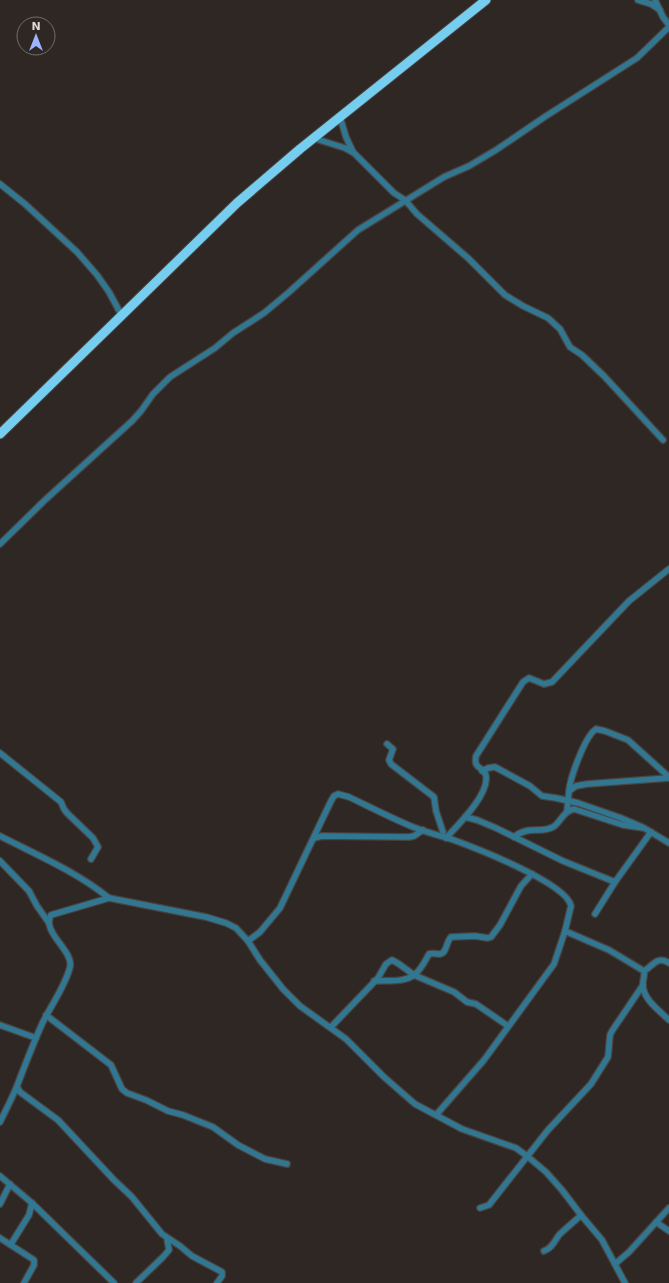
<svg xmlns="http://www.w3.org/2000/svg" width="669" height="1283" font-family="'DejaVu Sans',sans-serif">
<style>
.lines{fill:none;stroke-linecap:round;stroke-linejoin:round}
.minor-casing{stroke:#4a4440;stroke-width:8}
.trunk-casing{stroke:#4a4440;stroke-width:11}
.minor{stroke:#327791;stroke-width:5.5}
.trunk{stroke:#75cef0;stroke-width:9}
</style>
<rect width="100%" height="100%" fill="#2e2723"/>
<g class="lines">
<defs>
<g id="minor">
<polyline points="638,0 651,4 660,10"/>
<polyline points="655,0 663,17 669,25"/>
<polyline points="340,117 346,137 353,152"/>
<polyline points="313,138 345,148 354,153 394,193 405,200 417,214 468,258 505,295 523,306 548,318 560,329 570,347 582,355 604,376 663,440"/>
<polyline points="0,184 25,204 77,252 97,275 109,292 122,316"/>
<polyline points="0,544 45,500 132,421 141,411 153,394 170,377 215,348 233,333 264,313 288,293 358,230 444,177 469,166 496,150 546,116 637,58 669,27"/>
<polyline points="387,744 393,749 389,760 391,764 434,797 436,811 443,832"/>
<polyline points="0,753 61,802 64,809 67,813 93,838 98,847 91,859"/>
<polyline points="482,771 488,768 495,767 530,786 542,796 556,798 578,803 621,818 642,827"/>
<path d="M 569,791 C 570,778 585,736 596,729 L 605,731 L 628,740 L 669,777"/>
<polyline points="567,811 569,791 576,786 587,784 669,778"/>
<polyline points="465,817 477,820 496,828 563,861 615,882"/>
<path d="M 0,836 C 37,855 77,872 109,898 L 206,917 L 226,923 L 236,928 L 248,941 L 260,960 L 283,989 L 300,1006 L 346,1039 L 384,1077 L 415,1104 L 462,1129 L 516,1148 L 527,1156 L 546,1172 L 562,1190 L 581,1215 L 602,1240 L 625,1283"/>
<path d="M 514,837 C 529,825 540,834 553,827 C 561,822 563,811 574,809 L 623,825 L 644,828 L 669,843"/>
<polyline points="314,838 322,836 409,837 414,836 423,830"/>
<path d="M 446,838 C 458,825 489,795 486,776 C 485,766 473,771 476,756 L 523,682 L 529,678 L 544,684 L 552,682 L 629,601 L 669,569"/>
<polyline points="0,861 29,891 37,906 49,923"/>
<polyline points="595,914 615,882 651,832"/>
<path d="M 565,931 L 609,950 L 644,971 C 645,977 642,981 643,987 C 645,1001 660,1011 669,1020"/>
<path d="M 248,941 L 260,932 L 280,908 L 331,801 L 334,796 L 338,794 L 349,797 C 370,807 391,818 413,827 C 425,832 438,835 451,839 C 473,847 567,883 571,906 L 565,931 L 554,964 L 484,1060 L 436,1115"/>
<path d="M 644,971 C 653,966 657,955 669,963"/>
<path d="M 374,981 C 386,980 404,983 414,975 C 421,970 425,961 429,954 C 433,953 436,954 440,954 C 447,953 446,942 451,937 L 475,936 L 488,938 L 491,937 L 500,925 L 521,886 L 532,874"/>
<polyline points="46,1015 111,1065 122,1089 127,1093 146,1100 168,1111 183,1115 213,1127 238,1145 265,1159 287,1164"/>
<polyline points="0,1025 36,1038"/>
<polyline points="331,1027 378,978 386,964 392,960 399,964 414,975 454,992 467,1002 476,1004 508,1026"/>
<polyline points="17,1087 20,1092 58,1120 114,1180 132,1197 162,1234 180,1246 192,1256 222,1272 222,1276 217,1283"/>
<path d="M 0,1122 C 6,1110 12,1098 17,1086 C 25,1065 33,1044 42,1024 C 51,1005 65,987 70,967 C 74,951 41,932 51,915 L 109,898"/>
<polyline points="0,1176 32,1203 114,1283"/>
<polyline points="0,1204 10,1184"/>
<polyline points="480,1208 489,1205 548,1130 591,1084 608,1057 610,1035 612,1031 643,985"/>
<polyline points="656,1222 669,1231"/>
<polyline points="0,1238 34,1260 34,1265 24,1283"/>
<polyline points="11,1244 29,1215 32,1203"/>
<path d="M 544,1251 C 552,1248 554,1242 559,1235 C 566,1228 574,1222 581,1215"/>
<polyline points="615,1264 629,1252 669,1208"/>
<polyline points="136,1283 163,1257 169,1250 167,1238"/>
</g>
<polyline id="trunk" points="0,434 237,203 300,149 486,0"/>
</defs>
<use href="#minor" class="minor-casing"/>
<use href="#trunk" class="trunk-casing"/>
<use href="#minor" class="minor"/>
<use href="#trunk" class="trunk"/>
</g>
<g transform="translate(36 36)"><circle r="19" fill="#2e2723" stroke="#746f6b"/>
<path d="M0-3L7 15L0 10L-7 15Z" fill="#9cb4fd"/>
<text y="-6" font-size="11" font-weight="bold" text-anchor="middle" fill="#dedad7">N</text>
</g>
</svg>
